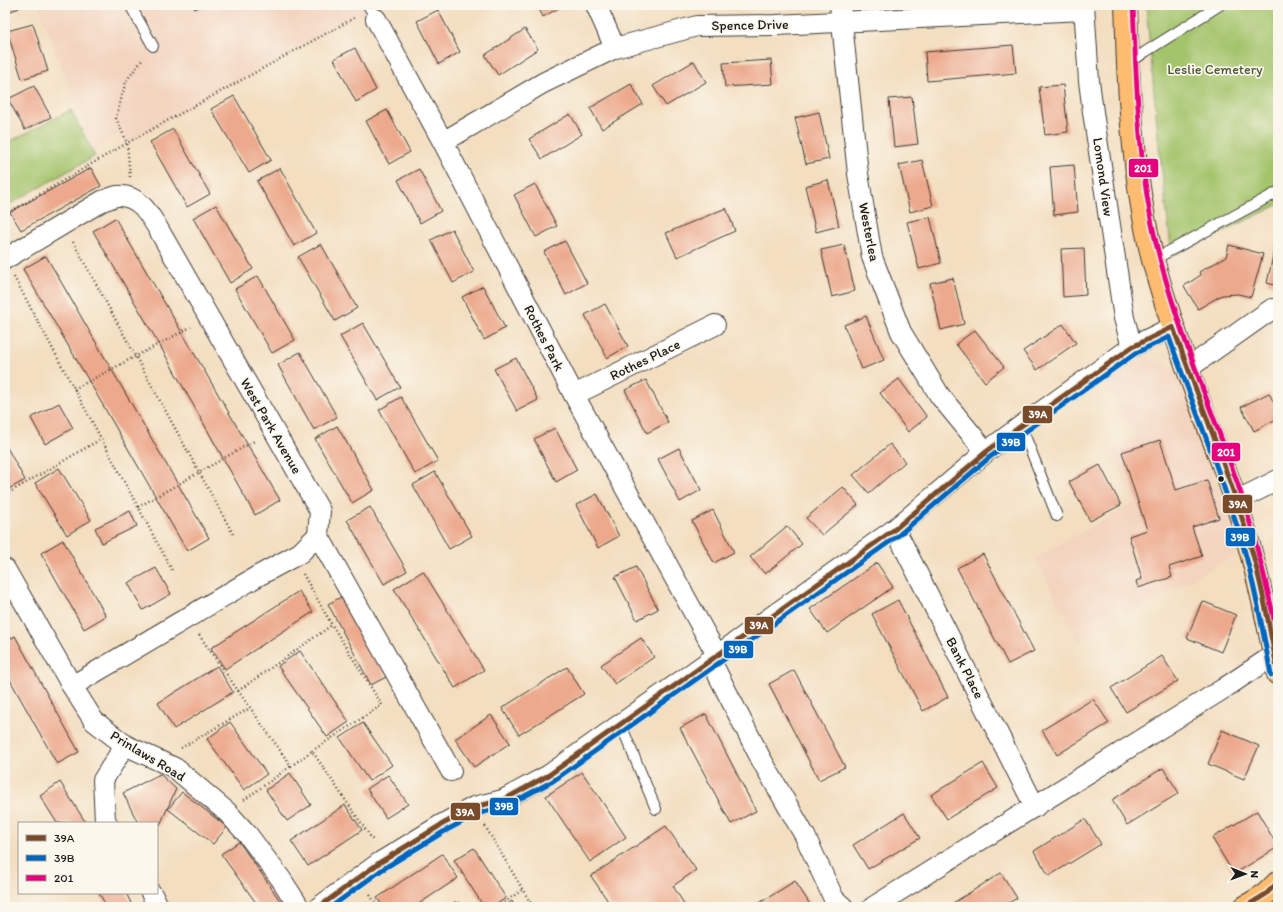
<svg xmlns="http://www.w3.org/2000/svg" width="1283" height="912" font-family="Itim,sans-serif">
<style>
.built{fill:#f3d4bf}
.green{fill:#a4c46c;stroke:#607044}
.building{fill:#eca98c}
.lines{fill:none;stroke-linecap:round;stroke-linejoin:round}
.lane-casing{stroke:#3c3935;stroke-width:12}
.street-casing{stroke:#3c3935;stroke-width:22}
.primary-casing{stroke:#3c3935;stroke-width:24}
.path{stroke:#3c3935;stroke-width:2.5;stroke-dasharray:1 3;stroke-linecap:butt}
.lane{stroke:#fff;stroke-width:10}
.street{stroke:#fff;stroke-width:20}
.primary{stroke:#fdbc6f;stroke-width:22}
.bus-1-casing{stroke:#fbf7ec;stroke-width:8}
.bus-2-casing{stroke:#fbf7ec;stroke-width:8}
.bus-3-casing{stroke:#fbf7ec;stroke-width:8}
.bus-1{stroke:#7a4b2a;stroke-width:5}
.bus-2{stroke:#0065bd;stroke-width:5}
.bus-3{stroke:#e5007d;stroke-width:5}
.bus-dot{fill:#1c1c1c;stroke:#fbf7ec;stroke-width:1.5}
.labels{text-anchor:middle;dominant-baseline:central;stroke-width:3.5;stroke-linejoin:round;paint-order:stroke}
.street-label{font-size:14px;fill:#1c1c1c;stroke:#fbf7ec}
.park-label{font-size:14px;fill:#4c5738;stroke:#fbf7ec}
.line-badge{stroke:#fbf7ec;stroke-width:1.5}
.badge-label{font-size:11px;text-anchor:middle;font-weight:bold;fill:#fff}
</style>
<rect width="100%" height="100%" fill="#fbf7ec"/>
<filter id="ink" filterUnits="userSpaceOnUse"><feTurbulence type="fractalNoise" baseFrequency=".025" numOctaves="2"/><feDisplacementMap in="SourceGraphic" scale="8" xChannelSelector="R" yChannelSelector="G"/><feConvolveMatrix kernelMatrix="1 2 1 2 8 2 1 2 1" color-interpolation-filters="sRGB"/></filter>
<filter id="wash" filterUnits="userSpaceOnUse"><feTurbulence type="fractalNoise" baseFrequency=".012" numOctaves="4" result="noise"/><feDisplacementMap in="SourceGraphic" scale="16" xChannelSelector="R" yChannelSelector="G"/><feGaussianBlur stdDeviation="0.9" result="paint"/><feColorMatrix in="noise" values="0 0 0 0 0 0 0 0 0 0 0 0 0 0 0 0 0 1.4 0 .05"/><feComposite in="paint" operator="in"/></filter>
<g filter="url(#wash)">
<rect width="100%" height="100%" fill="#f3dec0"/>
<g class="built">
<polygon points="38,5 368,5 370,9 127,143 121,133 93,150"/>
<polygon points="1141,355 1176,369 1240,552 1079,643 1035,558 1133,504 1113,450 1136,436 1101,380"/>
</g>
<g class="green">
<polygon points="1146,5 1278,5 1278,205 1172,256 1159,146"/>
<polygon points="71,110 95,156 10,204 5,194 5,144"/>
</g>
<g id="blocks">
<g class="building">
<polygon points="5,5 18,5 19,8 5,13"/>
<polygon points="193,5 203,5 195,9"/>
<polygon points="537,5 564,5 543,17"/>
<polygon points="438,10 460,52 439,64 417,21"/>
<polygon points="33,24 48,71 22,79 7,31"/>
<polygon points="525,29 538,49 498,75 485,55"/>
<polygon points="1013,45 1016,73 927,81 925,52"/>
<polygon points="355,48 376,90 356,102 334,59"/>
<polygon points="771,60 773,84 725,87 723,63"/>
<polygon points="694,61 706,82 666,106 653,86"/>
<polygon points="631,84 643,104 602,129 590,108"/>
<polygon points="1063,85 1068,132 1045,135 1039,87"/>
<polygon points="34,86 51,117 25,130 8,99"/>
<polygon points="234,96 271,160 249,173 211,109"/>
<polygon points="912,97 918,144 894,147 889,99"/>
<polygon points="387,110 410,152 389,164 366,121"/>
<polygon points="819,112 829,159 806,164 795,118"/>
<polygon points="570,114 582,134 542,159 529,139"/>
<polygon points="173,129 210,194 187,207 150,142"/>
<polygon points="5,132 9,140 5,142"/>
<polygon points="922,160 933,206 910,212 899,165"/>
<polygon points="1074,165 1078,212 1054,215 1050,167"/>
<polygon points="91,168 101,186 21,230 10,212"/>
<polygon points="280,168 316,233 294,246 257,181"/>
<polygon points="419,169 441,211 420,223 398,180"/>
<polygon points="828,180 839,226 816,232 805,186"/>
<polygon points="535,184 557,226 536,237 514,195"/>
<polygon points="216,205 253,269 230,283 193,218"/>
<polygon points="726,208 735,231 677,257 666,233"/>
<polygon points="930,217 941,263 919,269 907,222"/>
<polygon points="115,218 280,500 255,515 159,344 93,231"/>
<polygon points="452,229 474,272 453,283 431,240"/>
<polygon points="1277,238 1278,238 1278,286 1267,283"/>
<polygon points="565,241 587,283 566,295 544,252"/>
<polygon points="321,244 357,308 335,321 298,257"/>
<polygon points="844,245 855,291 832,297 821,250"/>
<polygon points="1229,245 1263,254 1251,297 1238,294 1222,295 1198,309 1184,286 1201,275 1199,272 1226,257"/>
<polygon points="1084,248 1086,295 1063,297 1061,249"/>
<polygon points="46,256 209,538 187,551 89,381 23,269"/>
<polygon points="258,276 295,340 272,353 235,289"/>
<polygon points="953,278 964,324 941,330 930,283"/>
<polygon points="483,286 505,328 484,340 462,297"/>
<polygon points="605,304 628,346 607,358 585,315"/>
<polygon points="866,316 884,360 862,369 844,325"/>
<polygon points="363,323 400,387 377,400 340,336"/>
<polygon points="1063,324 1076,343 1037,370 1023,351"/>
<polygon points="975,330 1004,367 985,382 956,344"/>
<polygon points="300,352 337,417 314,430 278,365"/>
<polygon points="516,358 538,400 517,411 494,369"/>
<polygon points="899,379 927,417 908,432 880,393"/>
<polygon points="646,380 668,422 647,433 625,390"/>
<polygon points="1269,393 1278,411 1278,418 1254,431 1241,407"/>
<polygon points="401,397 438,461 415,474 379,410"/>
<polygon points="59,403 73,428 45,444 31,418"/>
<polygon points="337,426 374,490 352,503 315,439"/>
<polygon points="555,428 577,470 556,482 534,439"/>
<polygon points="1160,440 1176,490 1207,480 1219,518 1192,527 1202,556 1169,567 1172,577 1138,588 1136,581 1142,579 1129,536 1147,530 1122,452"/>
<polygon points="5,444 25,480 5,491"/>
<polygon points="890,444 905,462 869,493 853,475"/>
<polygon points="679,448 701,490 680,502 658,459"/>
<polygon points="1100,465 1121,505 1090,521 1069,482"/>
<polygon points="59,468 91,520 67,535 35,483"/>
<polygon points="435,472 472,536 449,549 413,485"/>
<polygon points="843,487 858,505 822,535 806,518"/>
<polygon points="597,494 619,536 598,548 576,505"/>
<polygon points="370,507 407,571 384,584 347,520"/>
<polygon points="713,510 734,552 714,563 692,521"/>
<polygon points="130,511 137,526 102,543 95,528"/>
<polygon points="787,526 802,544 765,574 750,557"/>
<polygon points="63,540 106,616 84,629 41,553"/>
<polygon points="983,554 1034,651 1008,664 957,568"/>
<polygon points="877,563 893,587 827,633 810,609"/>
<polygon points="636,567 658,609 637,620 615,577"/>
<polygon points="156,568 171,594 143,610 128,583"/>
<polygon points="423,571 484,670 455,688 394,589"/>
<polygon points="299,591 313,612 225,669 211,648"/>
<polygon points="343,596 386,677 371,685 328,604"/>
<polygon points="898,600 948,697 923,711 872,614"/>
<polygon points="1202,601 1236,615 1221,652 1187,638"/>
<polygon points="15,636 79,752 57,764 5,671 5,642"/>
<polygon points="641,638 654,657 615,684 601,665"/>
<polygon points="300,651 349,722 327,737 278,666"/>
<polygon points="1162,656 1178,681 1126,712 1111,688"/>
<polygon points="217,666 233,692 174,729 158,703"/>
<polygon points="567,667 584,694 519,735 502,708"/>
<polygon points="794,670 845,767 819,780 769,684"/>
<polygon points="1093,699 1109,723 1057,755 1042,730"/>
<polygon points="706,714 756,811 731,824 680,728"/>
<polygon points="491,715 510,743 474,767 455,739"/>
<polygon points="230,722 267,774 244,790 207,739"/>
<polygon points="363,723 392,765 369,781 340,738"/>
<polygon points="1222,730 1259,746 1244,779 1208,764"/>
<polygon points="983,763 998,788 947,819 931,795"/>
<polygon points="1163,768 1179,793 1127,825 1112,800"/>
<polygon points="582,772 626,837 590,862 546,796"/>
<polygon points="290,773 311,805 287,821 266,790"/>
<polygon points="160,774 176,789 160,825 157,827 157,823 138,823 123,793"/>
<polygon points="388,775 408,804 386,818 367,789"/>
<polygon points="60,782 86,823 57,823 40,796"/>
<polygon points="182,792 227,827 213,844 168,809"/>
<polygon points="345,805 362,830 308,866 291,841"/>
<polygon points="1257,811 1278,847 1234,874 1212,838"/>
<polygon points="904,813 920,838 868,869 853,845"/>
<polygon points="1085,819 1101,844 1049,876 1034,851"/>
<polygon points="666,826 696,870 673,886 686,907 612,907 591,876"/>
<polygon points="239,842 266,880 284,907 259,907 221,854"/>
<polygon points="474,848 506,898 492,907 484,907 454,860"/>
<polygon points="442,854 458,878 414,907 383,907 377,898"/>
<polygon points="1001,873 1017,898 1002,907 951,907 950,905"/>
<polygon points="795,881 811,906 809,907 753,907"/>
<polygon points="99,893 126,893 133,907 107,907"/>
<polygon points="512,901 515,907 503,907"/>
</g>
</g>
</g>
<g filter="url(#ink)">
<use href="#blocks" fill-opacity="0" stroke="#3c3935" stroke-width="1"/>
<g class="lines">
<defs>
<g id="lane">
<polyline points="130,5 153,46"/>
<polyline points="368,5 376,19"/>
<polyline points="1128,64 1145,52 1220,5"/>
<polyline points="1153,260 1278,192"/>
<polyline points="1021,426 1057,516"/>
<polyline points="621,725 656,809"/>
</g>
<g id="street">
<polyline points="596,5 615,48"/>
<polyline points="840,5 858,174 872,257 901,332 940,396 986,452"/>
<polyline points="1084,5 1089,81 1093,112 1124,318 1132,347"/>
<polyline points="376,19 443,142 574,395 717,655"/>
<polyline points="443,142 543,83 615,48 697,26 776,25 1084,10"/>
<path d="M 5,259 L 102,201 C 106,200 112,197 117,196 C 139,194 150,215 160,232 L 320,511 L 318,535 L 300,553 L 256,577 L 72,686"/>
<polyline points="1187,369 1272,309"/>
<polyline points="574,395 715,325"/>
<polyline points="1236,501 1278,480"/>
<polyline points="895,529 1035,807"/>
<polyline points="318,535 451,771"/>
<polyline points="5,569 72,686 94,721 125,745 175,768 227,812 248,835 281,879 299,907"/>
<polyline points="711,661 761,759 805,836 834,899 843,907"/>
<polyline points="107,823 105,820 103,780 125,745"/>
<polyline points="151,893 159,907"/>
<polyline points="319,907 379,863 441,825 474,807 503,800 549,775 895,529 986,452 1021,426 1132,347 1173,327"/>
<polyline points="873,907 1223,689 1274,655"/>
</g>
<g id="primary">
<path d="M 1126,5 C 1127,25 1127,44 1128,64 C 1131,130 1137,196 1153,260 C 1169,319 1190,377 1211,434 C 1220,457 1229,479 1236,502 C 1255,559 1267,616 1278,674"/>
<polyline points="1245,907 1266,894 1278,882"/>
</g>
</defs>
<use href="#lane" class="lane-casing"/>
<use href="#street" class="street-casing"/>
<use href="#primary" class="primary-casing"/>
<g class="path">
<polyline points="130,177 127,143 356,17"/>
<polyline points="5,215 127,143 116,118 126,81 143,59"/>
<polyline points="73,242 233,534"/>
<polyline points="14,277 172,570"/>
<polyline points="74,389 191,327"/>
<polyline points="5,495 101,439"/>
<polyline points="138,507 256,440"/>
<polyline points="303,574 332,625"/>
<polyline points="199,635 291,766 312,751 374,842"/>
<polyline points="238,691 332,625 382,705 312,751"/>
<polyline points="181,748 250,708"/>
<polyline points="244,800 291,766"/>
<polyline points="485,826 533,907"/>
<polyline points="370,895 378,907"/>
<polyline points="448,907 457,901 460,907"/>
<polyline points="498,907 522,890"/>
</g>
<use href="#lane" class="lane"/>
<use href="#street" class="street"/>
<use href="#primary" class="primary"/>
<defs>
<g id="bus-1">
<path d="M 319,907 L 379,863 L 441,825 L 474,807 L 503,800 L 549,775 L 895,529 L 986,452 L 1021,426 L 1132,347 L 1173,327 C 1198,398 1228,468 1249,541 C 1262,584 1270,629 1278,674"/>
<polyline points="1245,907 1266,894 1278,882"/>
</g>
<path id="bus-2" d="M 331,907 L 383,869 L 445,831 L 477,814 L 506,806 L 553,781 L 899,535 L 990,457 L 1025,432 L 1136,353 L 1169,337 C 1193,405 1221,473 1242,542 C 1255,586 1263,631 1271,675"/>
<path id="bus-3" d="M 1133,5 C 1137,90 1138,176 1160,259 C 1180,335 1211,408 1237,482 C 1255,533 1267,585 1278,638"/>
</defs>
<use href="#bus-1" class="bus-1-casing"/>
<use href="#bus-2" class="bus-2-casing"/>
<use href="#bus-3" class="bus-3-casing"/>
<use href="#bus-1" class="bus-1"/>
<use href="#bus-2" class="bus-2"/>
<use href="#bus-3" class="bus-3"/>
</g>
</g>
<circle class="bus-dot" cx="1221" cy="479" r="3.5"/>
<g class="labels">
<g class="street-label">
<text transform="translate(750 25) rotate(-1)">Spence Drive</text>
<text transform="translate(1103 177) rotate(82)">Lomond View</text>
<text transform="translate(869 232) rotate(79)">Westerlea</text>
<text transform="translate(544 338) rotate(63)">Rothes Park</text>
<text transform="translate(645 360) rotate(-26)">Rothes Place</text>
<text transform="translate(271 426) rotate(60)">West Park Avenue</text>
<text transform="translate(965 668) rotate(63)">Bank Place</text>
<text transform="translate(148 756) rotate(31)">Prinlaws Road</text>
</g>
<g class="park-label">
<text x="1215" y="69">Leslie Cemetery</text>
</g>
</g>
<g class="line-badge">
<rect x="1128" y="158" width="31" height="20" rx="4" fill="#e5007d"/>
<rect x="1022" y="405" width="31" height="19" rx="4" fill="#7a4b2a"/>
<rect x="996" y="432" width="30" height="20" rx="4" fill="#0065bd"/>
<rect x="1211" y="442" width="30" height="20" rx="4" fill="#e5007d"/>
<rect x="1222" y="494" width="31" height="20" rx="4" fill="#7a4b2a"/>
<rect x="1225" y="527" width="31" height="20" rx="4" fill="#0065bd"/>
<rect x="744" y="616" width="30" height="19" rx="4" fill="#7a4b2a"/>
<rect x="723" y="640" width="31" height="19" rx="4" fill="#0065bd"/>
<rect x="489" y="797" width="30" height="19" rx="4" fill="#0065bd"/>
<rect x="450" y="802" width="31" height="19" rx="4" fill="#7a4b2a"/>
</g>
<g class="badge-label">
<text x="1143" y="172">201</text>
<text x="1038" y="418">39A</text>
<text x="1011" y="446">39B</text>
<text x="1226" y="456">201</text>
<text x="1238" y="508">39A</text>
<text x="1240" y="541">39B</text>
<text x="759" y="629">39A</text>
<text x="738" y="653">39B</text>
<text x="504" y="810">39B</text>
<text x="465" y="816">39A</text>
</g>
<rect width="1283" height="912" fill="none" stroke="#fbf7ec" stroke-width="20"/>
<rect x="18" y="822" width="140" height="72" fill="#fbf7ec" stroke="#a29f99"/>
<rect x="26" y="835" width="20" height="6" fill="#7a4b2a" stroke="#a29f99"/>
<text x="54" y="842" font-size="12" fill="#1c1c1c">39A</text>
<rect x="26" y="855" width="20" height="6" fill="#0065bd" stroke="#a29f99"/>
<text x="54" y="862" font-size="12" fill="#1c1c1c">39B</text>
<rect x="26" y="875" width="20" height="6" fill="#e5007d" stroke="#a29f99"/>
<text x="54" y="882" font-size="12" fill="#1c1c1c">201</text>
<g transform="translate(1245 874) rotate(91)" stroke="#fbf7ec" stroke-width="3" paint-order="stroke">
<path d="M0-3L7 15L0 10L-7 15Z" fill="#1c1c1c"/>
<text y="-6" font-size="11" font-weight="bold" text-anchor="middle" fill="#1c1c1c">N</text>
</g>
</svg>
